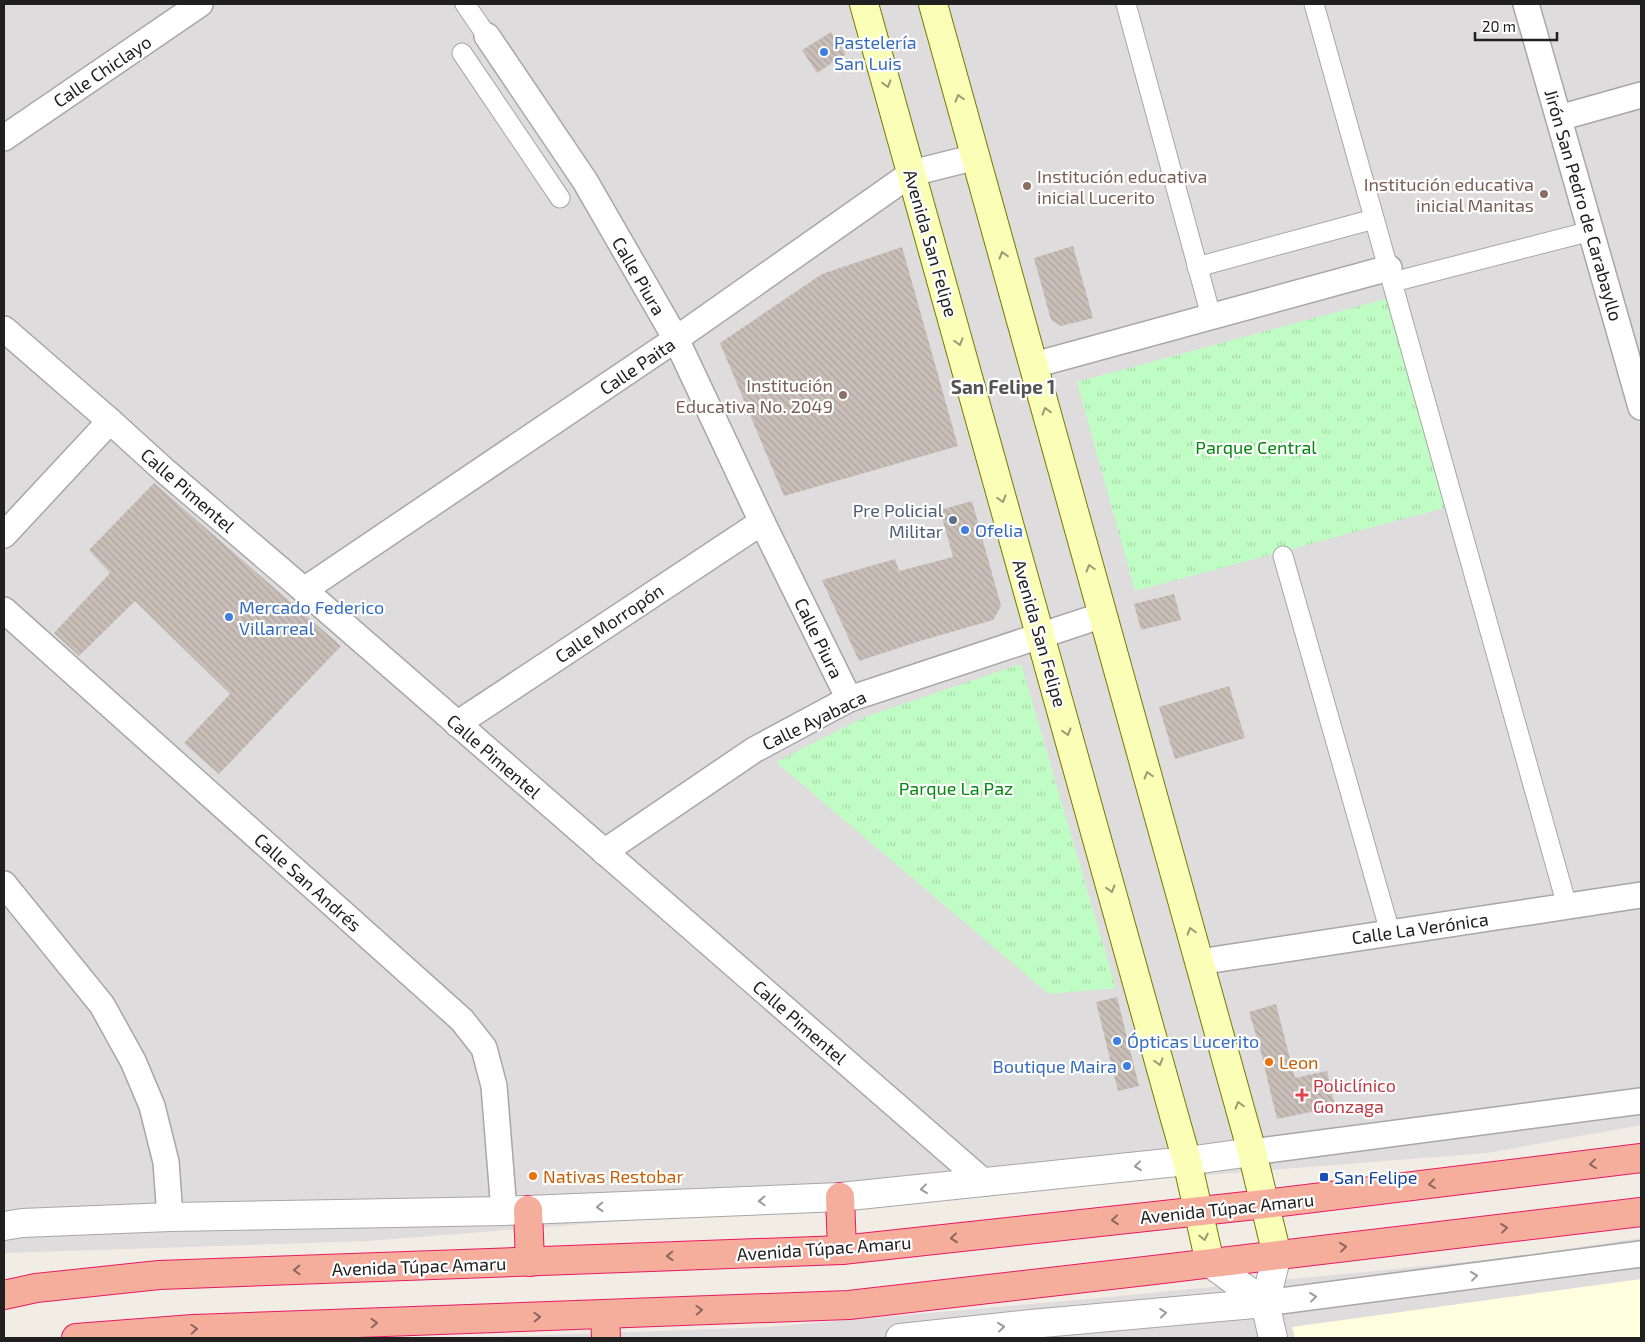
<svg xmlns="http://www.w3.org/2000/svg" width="1645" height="1342" font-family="'Exo 2',sans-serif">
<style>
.residential{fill:#dedcdc}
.education{fill:#ffffe0}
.park{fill:url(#park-tufts)}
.building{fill:url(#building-back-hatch)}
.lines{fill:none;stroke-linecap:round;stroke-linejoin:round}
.pedestrian-casing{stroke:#a7a7a7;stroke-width:21}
.minor-casing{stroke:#a7a7a7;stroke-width:28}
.tertiary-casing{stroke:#a7a7a7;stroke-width:30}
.secondary-casing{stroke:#717d00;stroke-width:30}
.trunk-casing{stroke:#e81962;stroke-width:30}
.pedestrian{stroke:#fff;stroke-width:19}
.minor{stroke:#fff;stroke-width:25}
.tertiary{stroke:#fff;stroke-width:28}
.secondary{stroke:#fbfeb6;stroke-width:28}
.trunk{stroke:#f6ae9c;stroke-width:28}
.oneway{stroke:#989a72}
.oneway2{stroke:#8b675e}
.oneway3{stroke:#9b9b9b}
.shop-dot{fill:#3f7fe0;stroke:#fff;stroke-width:2}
.education-dot{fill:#8d6e63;stroke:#fff;stroke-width:2}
.service-dot{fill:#5c6f8a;stroke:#fff;stroke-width:2}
.food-dot{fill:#e8710a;stroke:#fff;stroke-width:2}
.health-dot{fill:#e0444e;stroke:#fff;stroke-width:2}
.transit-dot{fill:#1a4fb4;stroke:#fff;stroke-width:2}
.labels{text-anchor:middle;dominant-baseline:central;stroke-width:4.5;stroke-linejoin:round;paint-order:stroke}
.shop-label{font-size:18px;fill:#366cbe;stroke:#fff;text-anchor:start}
.street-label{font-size:18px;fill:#202020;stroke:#fff}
.education-label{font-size:18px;fill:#785e54;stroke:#fff;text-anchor:end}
.park-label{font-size:18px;fill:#04880d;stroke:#fff}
.service-label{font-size:18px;fill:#4e5e75;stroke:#fff;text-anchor:end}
.food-label{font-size:18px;fill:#c56008;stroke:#fff;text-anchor:start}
.health-label{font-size:18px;fill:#be3a42;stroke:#fff;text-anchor:start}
.transit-label{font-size:18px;fill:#164399;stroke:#fff;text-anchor:start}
.neighbourhood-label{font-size:19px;font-weight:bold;fill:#535353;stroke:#fff}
</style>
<defs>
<pattern id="park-tufts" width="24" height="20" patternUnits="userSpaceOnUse" patternTransform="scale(1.25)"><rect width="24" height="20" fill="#c0fdc4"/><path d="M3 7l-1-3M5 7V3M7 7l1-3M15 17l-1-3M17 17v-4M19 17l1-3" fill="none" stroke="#a5d9a8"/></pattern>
<pattern id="building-back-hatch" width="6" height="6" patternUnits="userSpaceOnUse" patternTransform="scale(1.25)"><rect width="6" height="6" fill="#c9bfb8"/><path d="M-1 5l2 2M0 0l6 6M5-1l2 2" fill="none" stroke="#aca49e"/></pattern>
</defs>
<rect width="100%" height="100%" fill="#f1ede5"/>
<g class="residential">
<polygon points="4,4 1641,4 1641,1125 1487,1153 368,1241 4,1253"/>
<polygon points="1641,1238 1641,1338 463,1338 768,1327 1089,1299 1498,1259"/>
</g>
<polygon class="education" points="1641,1279 1641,1338 1295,1338 1292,1327"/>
<g class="park">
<polygon points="1393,297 1451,506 1135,591 1077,382"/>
<polygon points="1021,664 1116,988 1049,994 776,762 865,717"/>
</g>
<g class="building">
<polygon points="831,32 846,54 817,73 802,50"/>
<polygon points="1073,246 1093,318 1061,326 1051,320 1034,258"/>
<polygon points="902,247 958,446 784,496 720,343 822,274"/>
<polygon points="154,483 341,646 219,774 184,743 230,694 135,601 79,656 54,633 110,573 89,550"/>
<polygon points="972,501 1001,606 993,620 920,641 859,661 822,580 895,559 899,571 953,557 940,510"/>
<polygon points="1174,594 1181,620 1141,630 1134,604"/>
<polygon points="1229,686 1245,738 1175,759 1159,707"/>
<polygon points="1117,997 1139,1086 1118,1091 1096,1002"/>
<polygon points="1276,1004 1295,1078 1327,1071 1335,1107 1277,1119 1260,1048 1249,1012"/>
</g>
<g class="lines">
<defs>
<g id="pedestrian">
<polyline points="465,4 487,36"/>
<polyline points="1126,4 1211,316"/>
<polyline points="1314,4 1567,906"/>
<polyline points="462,53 560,198"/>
<polyline points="1197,267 1374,219"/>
<polyline points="1393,282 1591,231"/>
<polyline points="1283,556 1390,932"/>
</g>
<g id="minor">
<polyline points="1526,4 1641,407"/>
<polyline points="487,36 585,181 676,339 762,522 849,699"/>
<polyline points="1559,118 1641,95"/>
<polyline points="4,138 200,4"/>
<polyline points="4,329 110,421 165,471 304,590 985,1183"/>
<polyline points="1034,365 1389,268"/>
<polyline points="4,535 110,421"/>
<polyline points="304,590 676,339 912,173 976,157"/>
<polyline points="4,610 462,1020 484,1048 494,1086 504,1211"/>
<polyline points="457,724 762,522"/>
<polyline points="604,852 754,750 849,699 1103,615"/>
<polyline points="4,884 102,1005 133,1061 152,1106 166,1162 170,1217"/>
<polyline points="1199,962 1641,895"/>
<polyline points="1252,1152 1641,1101"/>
<polyline points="1265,1303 1641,1254"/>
</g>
<g id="tertiary">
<polyline points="4,1226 22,1223 170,1217 504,1211 840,1197 1187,1161 1252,1152"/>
<polyline points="1210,1263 1265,1303"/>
<polyline points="900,1338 1031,1324 1265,1303"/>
<polyline points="1273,1338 1265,1303 1277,1255"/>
</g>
<g id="secondary">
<polyline points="864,4 1175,1119 1187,1161 1210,1263"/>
<polyline points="933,4 1252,1152 1277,1255"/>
</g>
<g id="trunk">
<polyline points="840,1197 842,1250"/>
<polyline points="528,1210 530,1262"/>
<polyline points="4,1295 36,1288 159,1275 842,1250 1265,1204 1641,1158"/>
<polyline points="605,1314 606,1338"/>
<polyline points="76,1338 193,1329 849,1305 1154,1270 1641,1212"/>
</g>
</defs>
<use href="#pedestrian" class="pedestrian-casing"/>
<use href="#minor" class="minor-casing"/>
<use href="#tertiary" class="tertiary-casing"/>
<use href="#secondary" class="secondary-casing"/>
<use href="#trunk" class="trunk-casing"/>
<use href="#pedestrian" class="pedestrian"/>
<use href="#minor" class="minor"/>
<use href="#tertiary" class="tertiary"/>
<use href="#secondary" class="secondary"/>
<use href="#trunk" class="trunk"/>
</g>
<defs><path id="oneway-chevron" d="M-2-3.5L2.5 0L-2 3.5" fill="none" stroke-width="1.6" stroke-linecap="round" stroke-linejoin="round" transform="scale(1.25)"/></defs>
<g class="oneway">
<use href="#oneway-chevron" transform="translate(887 84) rotate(74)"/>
<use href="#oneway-chevron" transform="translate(959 98) rotate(-106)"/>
<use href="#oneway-chevron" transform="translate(1003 255) rotate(-106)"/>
<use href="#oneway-chevron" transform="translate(959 342) rotate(74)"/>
<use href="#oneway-chevron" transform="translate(1046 411) rotate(-106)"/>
<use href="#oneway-chevron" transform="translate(1002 499) rotate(74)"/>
<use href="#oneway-chevron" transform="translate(1090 568) rotate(-106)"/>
<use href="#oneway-chevron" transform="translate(1067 732) rotate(74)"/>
<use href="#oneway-chevron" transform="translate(1148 775) rotate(-106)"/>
<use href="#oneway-chevron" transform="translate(1111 889) rotate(74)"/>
<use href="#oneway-chevron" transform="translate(1191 931) rotate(-106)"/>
<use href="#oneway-chevron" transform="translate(1159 1062) rotate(74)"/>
<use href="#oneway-chevron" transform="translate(1239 1105) rotate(-106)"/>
<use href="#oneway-chevron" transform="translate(1204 1237) rotate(78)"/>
</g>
<g class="oneway2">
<use href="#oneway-chevron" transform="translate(1593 1164) rotate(173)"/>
<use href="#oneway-chevron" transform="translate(1432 1184) rotate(173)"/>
<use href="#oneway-chevron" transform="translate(1115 1220) rotate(174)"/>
<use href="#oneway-chevron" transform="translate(1504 1228) rotate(-7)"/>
<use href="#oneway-chevron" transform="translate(954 1238) rotate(174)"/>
<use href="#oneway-chevron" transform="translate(1343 1247) rotate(-7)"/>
<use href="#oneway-chevron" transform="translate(670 1256) rotate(178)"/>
<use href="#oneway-chevron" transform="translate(297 1270) rotate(178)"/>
<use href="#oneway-chevron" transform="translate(699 1310) rotate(-2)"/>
<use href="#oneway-chevron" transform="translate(537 1317) rotate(-2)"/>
<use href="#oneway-chevron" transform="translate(374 1323) rotate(-2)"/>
<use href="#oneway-chevron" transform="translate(194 1329) rotate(-3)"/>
</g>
<g class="oneway3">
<use href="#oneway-chevron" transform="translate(1138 1166) rotate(174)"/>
<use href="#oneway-chevron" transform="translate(924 1189) rotate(174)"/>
<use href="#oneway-chevron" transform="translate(762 1201) rotate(178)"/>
<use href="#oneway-chevron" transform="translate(600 1207) rotate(178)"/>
<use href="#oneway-chevron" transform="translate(1474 1276) rotate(-7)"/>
<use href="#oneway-chevron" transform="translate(1313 1297) rotate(-7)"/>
<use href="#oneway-chevron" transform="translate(1163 1313) rotate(-5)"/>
<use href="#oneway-chevron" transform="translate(1001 1327) rotate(-6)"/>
</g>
<g class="shop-dot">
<circle cx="824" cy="52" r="5"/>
<circle cx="965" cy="530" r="5"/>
<circle cx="229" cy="617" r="5"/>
<circle cx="1117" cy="1041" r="5"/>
<circle cx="1127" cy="1066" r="5"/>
</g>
<g class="education-dot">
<circle cx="1027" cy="186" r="5"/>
<circle cx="1544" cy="194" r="5"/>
<circle cx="843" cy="395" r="5"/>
</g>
<circle class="service-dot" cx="953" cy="520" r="5"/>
<g class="food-dot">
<circle cx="1269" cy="1062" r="5"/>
<circle cx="533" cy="1176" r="5"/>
</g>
<path class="health-dot" d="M1299.5 1087.5h5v5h5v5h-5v5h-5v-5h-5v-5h5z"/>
<rect class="transit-dot" x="1319" y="1172" width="10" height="10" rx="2.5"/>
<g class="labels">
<g class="shop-label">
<text x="834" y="42">Pastelería<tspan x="834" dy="21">San Luis</tspan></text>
<text x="975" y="530">Ofelia</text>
<text x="239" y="607">Mercado Federico<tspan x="239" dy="21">Villarreal</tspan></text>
<text x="1127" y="1041">Ópticas Lucerito</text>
<text x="1117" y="1066" text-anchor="end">Boutique Maira</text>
</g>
<g class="street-label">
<text transform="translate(102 71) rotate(-34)">Calle Chiclayo</text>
<text transform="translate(1584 205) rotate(74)">Jirón San Pedro de Carabayllo</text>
<text transform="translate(931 243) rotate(74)">Avenida San Felipe</text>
<text transform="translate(639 276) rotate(60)">Calle Piura</text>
<text transform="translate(637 366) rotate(-34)">Calle Paita</text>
<text transform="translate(188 490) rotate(41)">Calle Pimentel</text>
<text transform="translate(609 623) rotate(-34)">Calle Morropón</text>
<text transform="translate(1040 633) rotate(74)">Avenida San Felipe</text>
<text transform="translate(819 638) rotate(64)">Calle Piura</text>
<text transform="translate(814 720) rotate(-26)">Calle Ayabaca</text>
<text transform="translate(494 756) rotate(41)">Calle Pimentel</text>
<text transform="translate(308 882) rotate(42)">Calle San Andrés</text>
<text transform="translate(1420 928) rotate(-8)">Calle La Verónica</text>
<text transform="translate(800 1022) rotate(41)">Calle Pimentel</text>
<text transform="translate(1227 1208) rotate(-6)">Avenida Túpac Amaru</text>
<text transform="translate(824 1248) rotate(-4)">Avenida Túpac Amaru</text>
<text transform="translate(419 1266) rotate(-2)">Avenida Túpac Amaru</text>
</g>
<g class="education-label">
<text x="1037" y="176" text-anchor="start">Institución educativa<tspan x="1037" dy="21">inicial Lucerito</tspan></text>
<text x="1534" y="184">Institución educativa<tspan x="1534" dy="21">inicial Manitas</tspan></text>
<text x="833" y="385">Institución<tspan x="833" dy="21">Educativa No. 2049</tspan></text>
</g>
<g class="park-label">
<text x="1256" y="447">Parque Central</text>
<text x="956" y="788">Parque La Paz</text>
</g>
<g class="service-label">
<text x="943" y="510">Pre Policial<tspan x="943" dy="21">Militar</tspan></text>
</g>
<g class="food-label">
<text x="1279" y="1062">Leon</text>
<text x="543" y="1176">Nativas Restobar</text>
</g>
<g class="health-label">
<text x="1313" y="1085">Policlínico<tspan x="1313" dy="21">Gonzaga</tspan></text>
</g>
<g class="transit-label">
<text x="1334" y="1177">San Felipe</text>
</g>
<g class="neighbourhood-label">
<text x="1003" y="386">San Felipe 1</text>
</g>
</g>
<rect width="1645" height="1342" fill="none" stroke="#202020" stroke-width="10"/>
<path d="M1475 32v8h82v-8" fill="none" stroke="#202020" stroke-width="2.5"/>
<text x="1482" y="32" font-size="15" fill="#202020" stroke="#ffffff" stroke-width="4" paint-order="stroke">20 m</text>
</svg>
